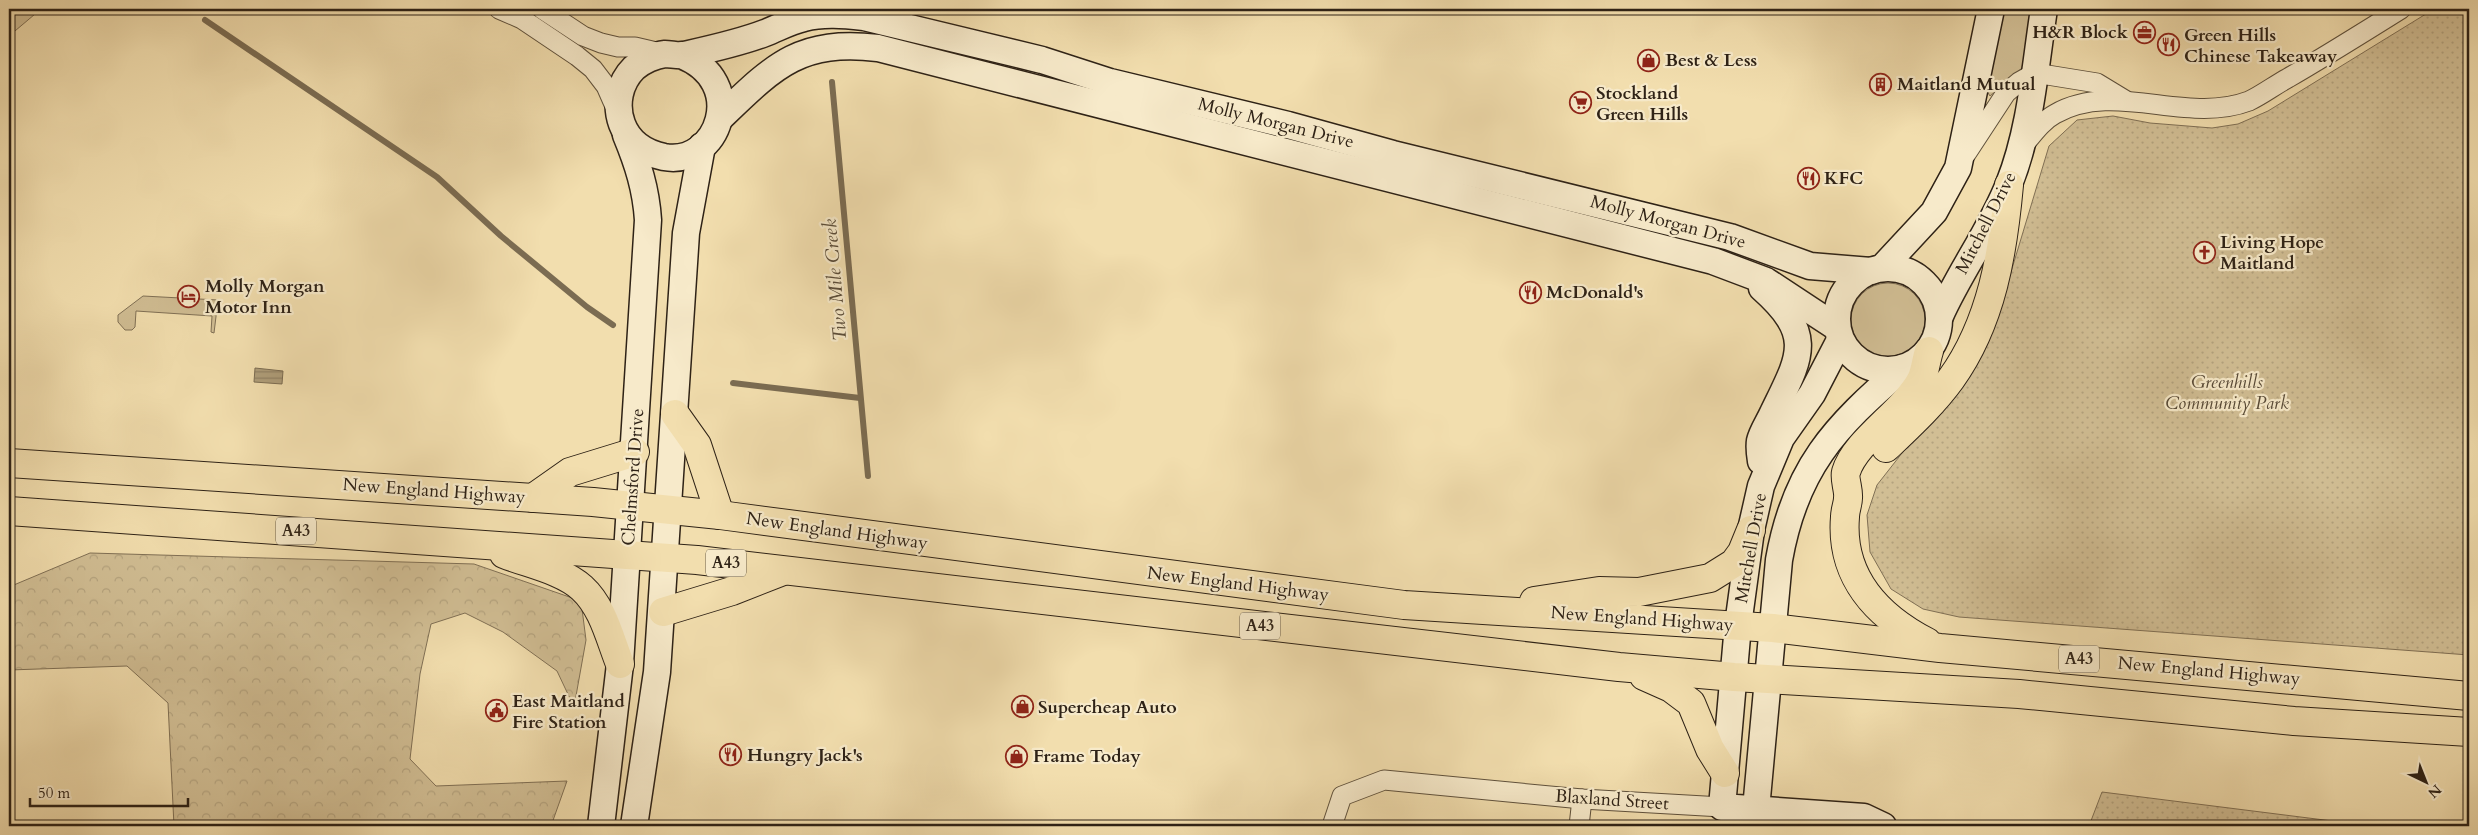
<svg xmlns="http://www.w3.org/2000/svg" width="2478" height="835" font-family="Cardo,serif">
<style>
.grass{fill:#d1be94;stroke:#807055}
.forest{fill:url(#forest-crowns);stroke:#807055}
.park{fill:url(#park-dots);stroke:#807055}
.water{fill:url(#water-rules);stroke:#7b6c52}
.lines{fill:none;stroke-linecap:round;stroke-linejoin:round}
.stream{stroke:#7b6c52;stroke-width:6}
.street-casing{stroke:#5f513c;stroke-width:21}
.secondary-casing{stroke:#2e2216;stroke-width:29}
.highway-casing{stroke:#2e2216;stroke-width:30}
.street{stroke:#f7eaca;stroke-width:19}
.secondary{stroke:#f7eaca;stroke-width:26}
.highway{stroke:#f2deae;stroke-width:28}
.labels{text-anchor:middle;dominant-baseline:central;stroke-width:4.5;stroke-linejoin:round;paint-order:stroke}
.shield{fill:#f7eaca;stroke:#6a5e4c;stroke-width:1}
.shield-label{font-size:16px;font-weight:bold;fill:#2e2216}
.poi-label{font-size:18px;font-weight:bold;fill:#2e2216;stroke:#f7eaca;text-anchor:start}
.street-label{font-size:18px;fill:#2e2216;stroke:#f7eaca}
.park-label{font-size:18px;font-style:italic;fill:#574936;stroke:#f7eaca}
.water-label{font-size:19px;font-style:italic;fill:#5b4d39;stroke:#f7eaca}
</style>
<defs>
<pattern id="forest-crowns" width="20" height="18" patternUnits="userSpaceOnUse" patternTransform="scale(1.25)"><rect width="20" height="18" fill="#d1be94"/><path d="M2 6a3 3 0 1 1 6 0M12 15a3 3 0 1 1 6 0" fill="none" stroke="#b4a37f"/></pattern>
<pattern id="park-dots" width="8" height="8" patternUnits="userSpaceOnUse" patternTransform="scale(1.25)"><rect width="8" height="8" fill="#d1be94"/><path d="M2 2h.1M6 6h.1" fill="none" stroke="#b4a37f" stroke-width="1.8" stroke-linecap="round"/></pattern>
<pattern id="water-rules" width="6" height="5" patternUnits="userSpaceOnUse" patternTransform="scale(1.25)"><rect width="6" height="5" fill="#af9e7a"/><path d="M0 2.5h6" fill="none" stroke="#8f8063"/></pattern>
</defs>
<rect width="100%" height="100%" fill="#f2deae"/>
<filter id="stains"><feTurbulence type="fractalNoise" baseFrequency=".004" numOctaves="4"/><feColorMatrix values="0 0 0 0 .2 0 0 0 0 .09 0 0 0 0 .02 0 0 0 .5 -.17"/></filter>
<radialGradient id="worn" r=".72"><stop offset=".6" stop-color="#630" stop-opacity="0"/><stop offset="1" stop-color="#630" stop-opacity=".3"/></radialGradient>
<g class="grass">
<polygon points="9,9 41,9 9,36"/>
<polygon points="1999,9 2032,9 2022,68 1990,96 1986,90"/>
<circle cx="1888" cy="320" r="37"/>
<polygon points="143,296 218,300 214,333 211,332 212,316 136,311 135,327 132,330 125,330 118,322 118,315"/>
</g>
<polygon class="forest" points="90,553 474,564 581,601 586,640 574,707 557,671 503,632 465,613 431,624 420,674 410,759 436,786 567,781 551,826 174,826 168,703 127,666 9,670 9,587"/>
<g class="park">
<polygon points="2434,9 2469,9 2469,655 1959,617 1923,609 1891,589 1870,552 1867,515 1877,485 1906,448 1960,389 1998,315 2049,146 2077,120 2113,116 2150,123 2212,128 2238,124 2268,111"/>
<polygon points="2102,792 2364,825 2089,826"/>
</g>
<polygon class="water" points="255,368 283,371 282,384 254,382"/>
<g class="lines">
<g class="stream">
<polyline points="205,20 437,177 501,236 587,307 613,325"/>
<polyline points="832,82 868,476"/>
<polyline points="733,383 860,398"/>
</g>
<defs>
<g id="street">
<polyline points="499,9 522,19 577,56 593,69 606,86 617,111"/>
<polyline points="542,9 583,36 601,43 618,47 635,47 665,54"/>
<path d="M 2023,146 C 2033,134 2042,121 2055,114 C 2115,80 2186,125 2249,101 C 2262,95 2275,85 2288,78 C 2326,56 2364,32 2401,9"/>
<polyline points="1966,154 2006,93 2019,82 2035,73 2097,83 2125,100"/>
<polyline points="1332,826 1342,796 1384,780 1582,799 1722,807"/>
<polyline points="1579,826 1582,799"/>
</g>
<g id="secondary">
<path d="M 681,55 C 750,82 718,167 664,157 C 645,153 629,143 622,124 C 615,105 619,83 634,68 C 642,61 655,55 665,54 C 671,54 678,56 684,55 C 711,49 739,43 765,33 C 778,28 790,21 804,18 C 823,13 844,15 864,17 L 1042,60 L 1110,82 L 1288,125 L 1393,154 L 1730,237 L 1810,266 L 1871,271"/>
<path d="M 720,118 C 774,66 799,39 878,48 L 1713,261 L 1766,281 L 1836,327"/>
<circle cx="1888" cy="319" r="51"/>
<polyline points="1882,268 1934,212 1958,168 1991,9"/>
<path d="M 1940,316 C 1960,271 1991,230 2009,184 C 2031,129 2035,67 2044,9"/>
<polyline points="1840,340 1812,394 1781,438 1761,486 1751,530 1738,625 1722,807 1864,817 1883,826"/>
<path d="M 1761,461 C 1760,455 1759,447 1760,441 C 1762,432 1769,422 1773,413 C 1800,357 1816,336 1762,288"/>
<path d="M 1756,809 L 1779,560 C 1795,469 1834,427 1903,368"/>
<path d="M 601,826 L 620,664 L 648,220 C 646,189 638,164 626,135"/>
<polyline points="634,826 657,672 686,233 702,146"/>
</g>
<g id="highway">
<polyline points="675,414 697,445 720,515"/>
<path d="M 1886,448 C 1909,426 1933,404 1951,379 C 1992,322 2003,252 2009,185"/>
<polyline points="9,463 593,502 720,515 1404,605 1773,628 1940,648 2469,696"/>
<polyline points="533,498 570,472 635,452"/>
<polyline points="9,511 697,560 1619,667 1734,677 2019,694 2294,721 2469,732"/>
<path d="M 504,554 C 529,564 562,570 582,588 C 603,607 610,639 620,664"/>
<polyline points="1534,601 1599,591 1639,592 1710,578 1734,563 1742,552 1751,530"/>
<polyline points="663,612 732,591 783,571"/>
<path d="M 1927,642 C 1877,616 1840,577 1845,517 C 1845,510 1848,504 1848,498 C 1849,490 1844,479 1846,472 C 1855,441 1905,411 1921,380 C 1925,372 1926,360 1929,351"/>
<polyline points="1644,676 1671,688 1691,703 1710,749 1725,773"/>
</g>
</defs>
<use href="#street" class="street-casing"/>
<use href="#secondary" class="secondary-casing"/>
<use href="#highway" class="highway-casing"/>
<use href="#street" class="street"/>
<use href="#secondary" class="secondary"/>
<use href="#highway" class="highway"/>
</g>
<defs>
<symbol id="office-ring" viewBox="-11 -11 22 22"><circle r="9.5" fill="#f7eaca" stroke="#8f2418" stroke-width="1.5"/><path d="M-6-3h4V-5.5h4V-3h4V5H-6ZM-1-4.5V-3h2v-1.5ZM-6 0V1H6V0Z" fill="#8f2418"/></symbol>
<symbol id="restaurant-ring" viewBox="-11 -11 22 22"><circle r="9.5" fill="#f7eaca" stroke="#8f2418" stroke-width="1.5"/><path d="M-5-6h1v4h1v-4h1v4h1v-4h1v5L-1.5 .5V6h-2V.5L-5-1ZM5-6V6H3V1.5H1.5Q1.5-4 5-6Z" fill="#8f2418"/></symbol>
<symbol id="shop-ring" viewBox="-11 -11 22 22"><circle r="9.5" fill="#f7eaca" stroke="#8f2418" stroke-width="1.5"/><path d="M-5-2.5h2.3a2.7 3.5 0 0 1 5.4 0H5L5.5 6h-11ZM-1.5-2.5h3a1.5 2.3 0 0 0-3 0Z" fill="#8f2418"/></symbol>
<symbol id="building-ring" viewBox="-11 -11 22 22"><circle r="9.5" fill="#f7eaca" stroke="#8f2418" stroke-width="1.5"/><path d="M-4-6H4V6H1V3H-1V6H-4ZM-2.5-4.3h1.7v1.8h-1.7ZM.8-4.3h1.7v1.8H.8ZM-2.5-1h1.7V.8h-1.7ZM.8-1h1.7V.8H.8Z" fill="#8f2418"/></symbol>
<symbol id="supermarket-ring" viewBox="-11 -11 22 22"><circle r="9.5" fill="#f7eaca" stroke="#8f2418" stroke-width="1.5"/><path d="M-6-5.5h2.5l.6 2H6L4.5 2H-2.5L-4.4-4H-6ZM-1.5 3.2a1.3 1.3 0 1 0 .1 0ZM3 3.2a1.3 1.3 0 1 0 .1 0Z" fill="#8f2418"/></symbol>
<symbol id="church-ring" viewBox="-11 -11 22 22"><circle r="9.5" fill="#f7eaca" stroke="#8f2418" stroke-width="1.5"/><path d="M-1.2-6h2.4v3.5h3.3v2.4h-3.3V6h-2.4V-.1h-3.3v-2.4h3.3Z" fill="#8f2418"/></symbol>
<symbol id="hotel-ring" viewBox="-11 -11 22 22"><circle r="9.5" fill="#f7eaca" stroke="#8f2418" stroke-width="1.5"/><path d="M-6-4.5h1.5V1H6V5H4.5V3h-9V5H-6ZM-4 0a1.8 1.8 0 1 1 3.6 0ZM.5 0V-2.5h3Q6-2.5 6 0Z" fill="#8f2418"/></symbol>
<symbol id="civic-ring" viewBox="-11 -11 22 22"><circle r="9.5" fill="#f7eaca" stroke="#8f2418" stroke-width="1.5"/><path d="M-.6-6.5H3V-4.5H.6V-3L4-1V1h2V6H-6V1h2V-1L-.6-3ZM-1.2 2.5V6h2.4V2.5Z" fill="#8f2418"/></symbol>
</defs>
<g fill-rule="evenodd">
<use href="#office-ring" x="2132" y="20" width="25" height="25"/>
<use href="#restaurant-ring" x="2156" y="32" width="25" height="25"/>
<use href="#shop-ring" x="1636" y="48" width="25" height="25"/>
<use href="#building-ring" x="1868" y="72" width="25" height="25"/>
<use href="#supermarket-ring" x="1568" y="90" width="25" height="25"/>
<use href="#restaurant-ring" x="1796" y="166" width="25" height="25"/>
<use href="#church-ring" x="2192" y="240" width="25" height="25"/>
<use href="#restaurant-ring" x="1518" y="280" width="25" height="25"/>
<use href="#hotel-ring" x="176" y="284" width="25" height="25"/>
<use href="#shop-ring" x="1010" y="694" width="25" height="25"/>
<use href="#civic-ring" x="484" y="698" width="25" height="25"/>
<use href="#restaurant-ring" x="718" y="742" width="25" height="25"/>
<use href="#shop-ring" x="1004" y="744" width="25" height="25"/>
</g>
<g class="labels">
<g class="shield">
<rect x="276" y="517.5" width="40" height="27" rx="4"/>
<rect x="706" y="549.5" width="40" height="27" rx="4"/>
<rect x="1240" y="612.5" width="40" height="27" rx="4"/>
<rect x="2059" y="645.5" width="40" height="27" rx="4"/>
</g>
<g class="shield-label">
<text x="296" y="531">A43</text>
<text x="726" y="563">A43</text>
<text x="1260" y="626">A43</text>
<text x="2079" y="659">A43</text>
</g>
<g class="poi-label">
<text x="2128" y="32" text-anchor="end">H&amp;R Block</text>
<text x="2184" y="35">Green Hills<tspan x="2184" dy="21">Chinese Takeaway</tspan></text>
<text x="1665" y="60">Best &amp; Less</text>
<text x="1897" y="84">Maitland Mutual</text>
<text x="1596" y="93">Stockland<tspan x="1596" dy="21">Green Hills</tspan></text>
<text x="1824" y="178">KFC</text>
<text x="2220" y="242">Living Hope<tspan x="2220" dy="21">Maitland</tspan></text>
<text x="205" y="286">Molly Morgan<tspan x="205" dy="21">Motor Inn</tspan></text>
<text x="1546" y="292">McDonald's</text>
<text x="512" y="701">East Maitland<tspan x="512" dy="21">Fire Station</tspan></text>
<text x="1038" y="707">Supercheap Auto</text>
<text x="747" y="755">Hungry Jack's</text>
<text x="1033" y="756">Frame Today</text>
</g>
<g class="street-label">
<text transform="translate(1276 123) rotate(14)">Molly Morgan Drive</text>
<text transform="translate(1668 222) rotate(15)">Molly Morgan Drive</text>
<text transform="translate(1986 223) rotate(-63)">Mitchell Drive</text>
<text transform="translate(633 477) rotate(-86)">Chelmsford Drive</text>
<text transform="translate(434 491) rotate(4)">New England Highway</text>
<text transform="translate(837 531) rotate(8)">New England Highway</text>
<text transform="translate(1751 548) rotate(-80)">Mitchell Drive</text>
<text transform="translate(1238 584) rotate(7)">New England Highway</text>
<text transform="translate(1642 619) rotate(4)">New England Highway</text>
<text transform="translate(2209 671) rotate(5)">New England Highway</text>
<text transform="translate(1612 800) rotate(4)">Blaxland Street</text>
</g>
<g class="park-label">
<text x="2227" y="382">Greenhills<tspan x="2227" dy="21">Community Park</tspan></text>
</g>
<g class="water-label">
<text transform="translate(835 280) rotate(-95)">Two Mile Creek</text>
</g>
</g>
<rect width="2478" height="835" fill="none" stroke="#f2deae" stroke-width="30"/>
<rect x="10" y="10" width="2458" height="815" fill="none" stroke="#2e2216" stroke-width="2.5"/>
<rect x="15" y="15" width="2448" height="805" fill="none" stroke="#2e2216"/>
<g transform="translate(2426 782) rotate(137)" stroke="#f7eaca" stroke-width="4" paint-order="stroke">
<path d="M0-4L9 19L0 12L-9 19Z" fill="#2e2216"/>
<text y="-8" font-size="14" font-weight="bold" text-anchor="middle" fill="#2e2216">N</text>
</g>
<path d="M30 798v8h158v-8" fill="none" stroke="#2e2216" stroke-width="2.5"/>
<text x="38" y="798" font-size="15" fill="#2e2216" stroke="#f7eaca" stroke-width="4" paint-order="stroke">50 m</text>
<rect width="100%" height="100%" filter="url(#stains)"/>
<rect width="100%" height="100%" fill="url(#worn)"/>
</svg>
